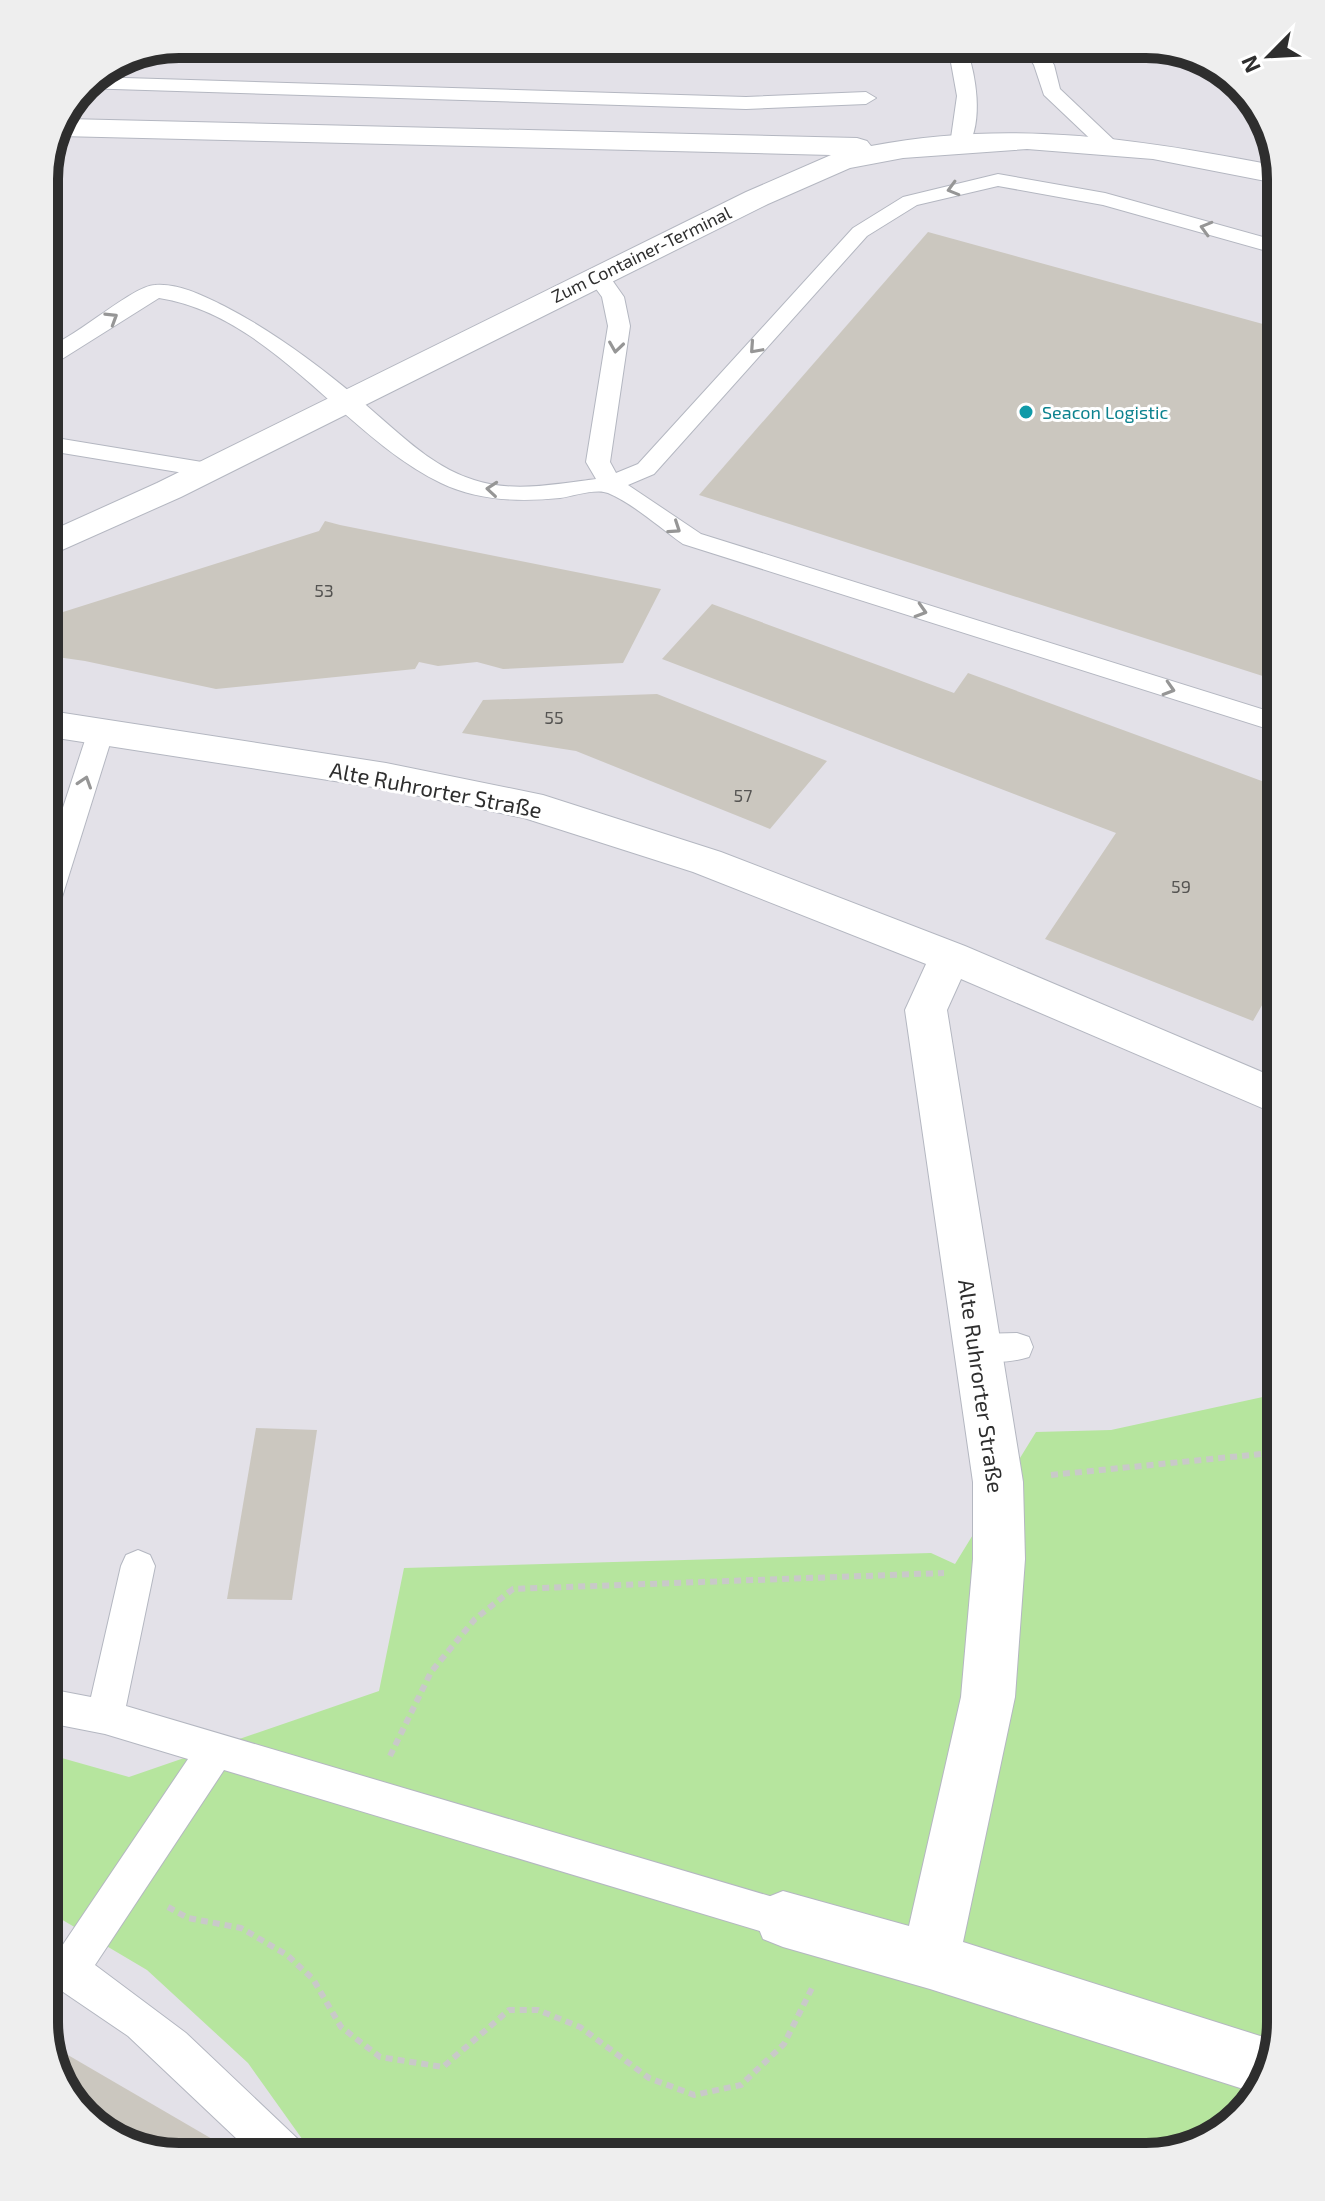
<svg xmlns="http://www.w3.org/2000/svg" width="1325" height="2201" font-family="'Exo 2',sans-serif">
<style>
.industrial{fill:#e3e1e8}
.green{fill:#b6e59e}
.building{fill:#cbc7bf}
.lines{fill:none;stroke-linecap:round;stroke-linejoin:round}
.lane-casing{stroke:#b4b7c1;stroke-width:2}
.street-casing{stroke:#b4b7c1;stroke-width:2}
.path{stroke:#c9c9c9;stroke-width:6;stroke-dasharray:7 5;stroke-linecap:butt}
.lane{fill:#fff;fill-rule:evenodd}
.street{fill:#fff;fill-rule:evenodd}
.oneway{stroke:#969696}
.culture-dot{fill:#0f9aa8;stroke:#fff;stroke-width:3}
.labels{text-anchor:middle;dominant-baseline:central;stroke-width:6;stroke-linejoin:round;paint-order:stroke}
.far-street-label{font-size:18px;fill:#2e2e2e;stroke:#fff}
.far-culture-label{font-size:18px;fill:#0d838f;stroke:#fff;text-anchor:start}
.number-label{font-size:18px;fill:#555452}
.street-label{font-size:22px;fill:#2e2e2e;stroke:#fff}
.rim{fill:none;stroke:#2e2e2e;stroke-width:10}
</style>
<rect width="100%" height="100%" fill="#efe9e1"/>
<polygon class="industrial" points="1155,44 1221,67 1267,120 1281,179 1281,2023 1259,2097 1205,2143 1146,2157 171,2157 104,2135 58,2081 44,2022 44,171 84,83 128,54"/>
<polygon class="green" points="1281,1393 1281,2023 1259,2097 1205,2143 1146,2157 315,2157 248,2063 147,1970 44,1909 44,1753 129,1777 379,1691 404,1568 931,1553 955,1564 1036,1432 1111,1430"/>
<g class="building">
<polygon points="928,232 1281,329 1281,682 699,495"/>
<polygon points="325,521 340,525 661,589 623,663 503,669 477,662 438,666 419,662 415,669 216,689 85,661 50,656 44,663 44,618 319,531"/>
<polygon points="712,604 954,693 968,673 1281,788 1281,972 1253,1021 1045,939 1116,833 662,659"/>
<polygon points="657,694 827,761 770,829 576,751 462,733 483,700"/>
<polygon points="256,1428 317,1430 292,1600 227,1599"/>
<polygon points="49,2044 231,2150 227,2157 171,2157 104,2135 58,2081"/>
</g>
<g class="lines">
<defs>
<g id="lane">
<polygon points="1041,45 1054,65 1060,89 1116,142 1119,146 1116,150 1102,150 1044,95 1034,65 1023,46"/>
<path d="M 948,46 L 966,46 C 976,76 984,120 967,149 L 960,151 L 950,145 L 957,96 Z"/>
<polygon points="92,77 746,97 866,92 876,98 866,104 746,109 82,88"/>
<path d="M 998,174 L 1105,193 L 1281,242 L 1281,255 L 1103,205 L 998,186 L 917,205 L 867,236 L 654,474 L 628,485 L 701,534 L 1281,715 L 1281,733 L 683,544 C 660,528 634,504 608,493 C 597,488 573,496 560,498 C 520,502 478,501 441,483 C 345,437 271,315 159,298 L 62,359 L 44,362 L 44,348 C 73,341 131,286 155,285 C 178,283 204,296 224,306 C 273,331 318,365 360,400 C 395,429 429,466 474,480 C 512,493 557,484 596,479 L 586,462 L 608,326 L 602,297 L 586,275 L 589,270 L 605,270 L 624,297 L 630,326 L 610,462 L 616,473 L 638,464 L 853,228 L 903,197 Z"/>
<polygon points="44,436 208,463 220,470 208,477 44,450"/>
<polygon points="100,725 109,728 113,734 58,910 54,917 44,920 44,866 87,734 91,728"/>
<path d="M 1017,1333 L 1029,1337 L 1033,1347 L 1029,1357 C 1010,1363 984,1364 965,1358 L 961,1348 L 965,1338 L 977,1334 Z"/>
<polygon points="138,1550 150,1555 155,1566 126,1706 783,1900 797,1906 802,1919 797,1932 783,1938 224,1770 95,1965 186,2033 301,2142 306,2157 256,2157 128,2036 44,1979 44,1939 62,1946 188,1759 105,1734 44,1722 44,1688 91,1697 121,1566 126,1555"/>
</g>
<g id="street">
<path d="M 67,119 L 857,138 L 867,141 L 871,146 C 1011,119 1140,139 1278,166 L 1281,184 L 1153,159 L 1027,149 L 903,158 L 850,168 L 768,204 L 181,497 L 44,558 L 44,534 L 157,483 L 746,192 L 831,155 L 60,136 Z"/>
<polygon points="44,710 386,763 543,795 721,852 965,946 1281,1080 1281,1116 961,979 947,1010 1023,1482 1025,1559 1015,1697 963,1942 1276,2041 1259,2094 930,1989 783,1947 763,1939 755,1919 763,1899 783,1891 909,1926 961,1697 973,1559 973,1482 905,1010 926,964 693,872 524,818 386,789 44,736"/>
</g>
</defs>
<use href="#lane" class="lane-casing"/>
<use href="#street" class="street-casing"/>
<g class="path">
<polyline points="1051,1475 1281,1452"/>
<polyline points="390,1756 431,1672 475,1619 513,1589 944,1573"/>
<polyline points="168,1907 188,1918 241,1928 287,1955 313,1979 341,2027 380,2057 443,2067 509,2010 538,2010 580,2027 649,2078 694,2095 741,2085 784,2044 813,1986"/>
</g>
<use href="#lane" class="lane"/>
<use href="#street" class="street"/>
</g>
<defs><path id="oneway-chevron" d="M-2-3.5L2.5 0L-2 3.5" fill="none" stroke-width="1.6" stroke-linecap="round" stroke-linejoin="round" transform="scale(2)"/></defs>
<g class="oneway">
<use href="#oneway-chevron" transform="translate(953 189) rotate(164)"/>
<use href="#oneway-chevron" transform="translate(1206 228) rotate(-164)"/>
<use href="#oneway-chevron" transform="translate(112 318) rotate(-32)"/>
<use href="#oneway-chevron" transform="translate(616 347) rotate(98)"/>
<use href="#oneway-chevron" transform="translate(755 348) rotate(132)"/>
<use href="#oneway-chevron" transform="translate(492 489) rotate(-175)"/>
<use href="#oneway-chevron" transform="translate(675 528) rotate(34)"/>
<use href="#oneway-chevron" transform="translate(921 611) rotate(17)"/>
<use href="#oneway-chevron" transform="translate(1169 689) rotate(17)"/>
<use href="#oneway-chevron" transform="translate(85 782) rotate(-72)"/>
</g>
<circle class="culture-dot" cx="1026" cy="412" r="8"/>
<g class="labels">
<g class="far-street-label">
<text transform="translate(641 254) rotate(-26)">Zum Container-Terminal</text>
</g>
<g class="far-culture-label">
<text x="1042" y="412">Seacon Logistic</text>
</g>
<g class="number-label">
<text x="324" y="590">53</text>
<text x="554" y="717">55</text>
<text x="743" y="795">57</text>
<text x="1181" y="886">59</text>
</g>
<g class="street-label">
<text transform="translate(436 789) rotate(11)">Alte Ruhrorter Straße</text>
<text transform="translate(982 1386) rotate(82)">Alte Ruhrorter Straße</text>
</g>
</g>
<path d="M0 0H1325V2201H0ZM179 58H1146A121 121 0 0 1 1267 179V2022A121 121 0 0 1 1146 2143H179A121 121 0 0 1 58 2022V179A121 121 0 0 1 179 58Z" fill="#eee" fill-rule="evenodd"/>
<path class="rim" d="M179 58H1146A121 121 0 0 1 1267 179V2022A121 121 0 0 1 1146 2143H179A121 121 0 0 1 58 2022V179A121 121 0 0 1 179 58Z"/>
<g transform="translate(1269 56) rotate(246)" stroke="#ffffff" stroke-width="6" paint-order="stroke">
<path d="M0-6L14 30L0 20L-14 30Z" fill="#2e2e2e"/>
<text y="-12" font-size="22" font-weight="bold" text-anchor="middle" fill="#2e2e2e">N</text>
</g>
</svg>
